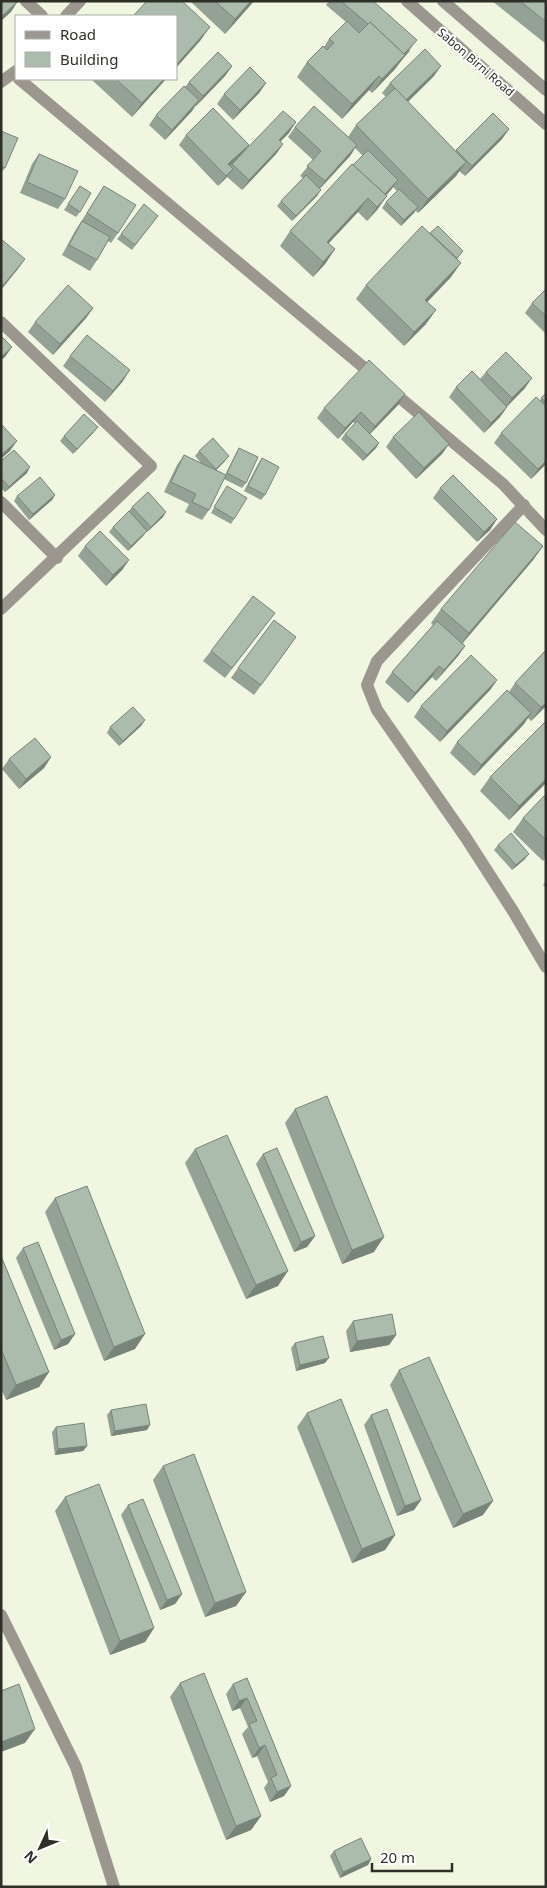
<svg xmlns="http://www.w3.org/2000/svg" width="547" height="1888" font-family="'Noto Sans',sans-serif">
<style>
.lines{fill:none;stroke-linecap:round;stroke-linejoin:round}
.service{stroke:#9b978f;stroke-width:12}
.minor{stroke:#9b978f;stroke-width:12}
.tertiary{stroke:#9b978f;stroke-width:12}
.wall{fill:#93a295}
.shaded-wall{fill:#788479}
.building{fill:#abbcad;stroke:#788479}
.labels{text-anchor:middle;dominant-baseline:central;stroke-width:4;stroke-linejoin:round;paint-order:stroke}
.street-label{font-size:12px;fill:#2e2f27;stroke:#fff}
</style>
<rect width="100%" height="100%" fill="#f1f6e1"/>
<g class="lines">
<polyline class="service" points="1,1615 76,1767 114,1887"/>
<g class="minor">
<polyline points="26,1 42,16"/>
<polyline points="66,16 80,1"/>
<polyline points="19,79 503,484 546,530"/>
<polyline points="1,82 16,71"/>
<polyline points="1,322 151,466 1,609"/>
<polyline points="1,502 57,558"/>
<polyline points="524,505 377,661 367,685 377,710 466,838 513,911 546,967"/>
</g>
<g class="tertiary">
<polyline points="407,1 546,124"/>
<polyline points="443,1 546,90"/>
</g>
</g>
<g class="wall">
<polygon points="190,1 254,1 225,34"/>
<polygon points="329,1 373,1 410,51 401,61 395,69 372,93 369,90 342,119 297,77 307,62 324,47 329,39 346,22 326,5"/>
<polygon points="492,1 546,1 546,44"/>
<polygon points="232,66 225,76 196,106 195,106 192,111 165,140 149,125 156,115 185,87 189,82"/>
<polygon points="434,76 408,102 455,151 493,113 509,129 502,139 465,176 459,171 456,176 418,213 415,210 401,226 382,208 386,202 397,191 393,187 386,195 377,210 367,221 358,212 328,243 335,249 325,264 313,277 280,246 290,231 363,156 355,148 350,156 320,189 317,196 292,221 277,206 281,201 303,178 300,176 313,160 288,137 295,127 348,137 356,125 386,97 382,93 390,83"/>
<polygon points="93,79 166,79 132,117 92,80"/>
<polygon points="266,83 259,93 233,120 217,104 224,94"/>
<polygon points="1,131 5,168 1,173"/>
<polygon points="289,133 280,141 283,144 276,154 242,190 227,177 218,186 179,145 186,135 249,145 243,153"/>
<polygon points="39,154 65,199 58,209 20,193 32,164"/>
<polygon points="80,186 80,212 76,217 64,210"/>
<polygon points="104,186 118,233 111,243 108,241 97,260 90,271 62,255 75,231"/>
<polygon points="154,221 132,250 117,239 121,234"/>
<polygon points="430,233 463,251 457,259 451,277 427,302 426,324 404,346 356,299 366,285"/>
<polygon points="546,289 546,334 525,313 532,303"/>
<polygon points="93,308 86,318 53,355 28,332 35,322"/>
<polygon points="70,356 123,381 105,402 63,366"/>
<polygon points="486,372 525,388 507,407 500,417 484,433 449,397 456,387 480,379"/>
<polygon points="546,393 546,464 531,479 494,443 501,433 540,400"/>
<polygon points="405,394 398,405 370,434 376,448 363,461 341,439 345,434 355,424 353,422 338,439 317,418 324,408"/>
<polygon points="94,432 73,454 60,441 64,436"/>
<polygon points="393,437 449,444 442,454 416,479 386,447"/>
<polygon points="239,448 246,483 242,488 224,479 209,510 202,520 185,512 189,504 164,492 177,465 184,455 201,463 195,456 199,451 225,461 216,470 225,475 236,453"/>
<polygon points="262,458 265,495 261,500 244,491 258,464"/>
<polygon points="1,461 27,473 5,492 1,488"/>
<polygon points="227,486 234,519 231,524 211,513"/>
<polygon points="440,488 497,519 490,530 477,542 433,498"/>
<polygon points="55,495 52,500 29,520 14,501 17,496"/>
<polygon points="132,507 163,517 147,532 146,532 143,536 128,551 109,532 113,527 129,511"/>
<polygon points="85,546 129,560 122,570 106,586 78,556"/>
<polygon points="543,546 533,560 463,643 465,646 458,656 436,681 432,677 408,703 385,682 392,672 433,625 431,623 441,609"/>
<polygon points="275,613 225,678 203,661 211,651"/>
<polygon points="289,647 254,695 231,678 238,668"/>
<polygon points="546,650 546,706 531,721 528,718 524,724 474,776 450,753 457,742 509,692 515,683"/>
<polygon points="497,680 490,690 440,742 414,717 421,706"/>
<polygon points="546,721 546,783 509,820 480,791 490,777"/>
<polygon points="141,726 119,746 107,733 110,727"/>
<polygon points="51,757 44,768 19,789 2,769 9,759"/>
<polygon points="546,794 546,858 543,861 513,832 523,818"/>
<polygon points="498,845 525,859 512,870 494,850"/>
<polygon points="546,881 546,888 543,885"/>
<polygon points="295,1109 374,1252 342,1264 285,1123"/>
<polygon points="195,1149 278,1286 246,1299 185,1163"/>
<polygon points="263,1154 315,1236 307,1247 294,1252 256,1164"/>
<polygon points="55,1198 135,1349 104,1361 45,1212"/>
<polygon points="23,1248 75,1334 68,1344 54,1350 16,1258"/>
<polygon points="1,1256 49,1372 39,1387 6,1400 1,1388"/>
<polygon points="353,1321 396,1335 389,1345 350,1352 346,1331"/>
<polygon points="295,1343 325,1363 296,1371 291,1348"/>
<polygon points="399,1370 483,1515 453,1528 390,1385"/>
<polygon points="111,1410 147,1430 111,1436 107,1415"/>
<polygon points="307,1413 395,1535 385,1550 352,1563 297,1427"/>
<polygon points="371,1415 421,1500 414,1510 397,1516 364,1425"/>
<polygon points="56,1427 87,1446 83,1451 55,1455 52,1432"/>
<polygon points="163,1466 246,1592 236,1606 205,1617 153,1480"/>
<polygon points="65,1497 154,1628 145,1642 110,1655 55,1511"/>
<polygon points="128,1505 182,1594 175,1604 160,1610 121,1515"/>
<polygon points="247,1678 291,1786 284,1796 270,1802 264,1788 268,1782 257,1756 252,1758 242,1734 248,1727 240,1708 232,1711 226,1694 233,1684"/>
<polygon points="180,1683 261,1816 251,1830 226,1840 170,1697"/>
<polygon points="334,1851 371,1859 368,1865 340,1878 330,1856"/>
</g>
<g class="shaded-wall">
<polygon points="18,1 11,12 1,21 1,17"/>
<polygon points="251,1 254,1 225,34 235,19"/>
<polygon points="210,27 200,41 176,68 176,65"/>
<polygon points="417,40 395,69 372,93 382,79"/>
<polygon points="232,66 225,76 196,106 203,96"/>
<polygon points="441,66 434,76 399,110 406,100"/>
<polygon points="379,76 369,90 342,119 352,104"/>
<polygon points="164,79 166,79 132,117 142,103"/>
<polygon points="266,83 259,93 233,120 240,110"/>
<polygon points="199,100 192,111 165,140 172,130"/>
<polygon points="296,122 289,133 272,150 279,140"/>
<polygon points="509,129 502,139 465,176 472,166"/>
<polygon points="283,144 276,154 242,190 249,180"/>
<polygon points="249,145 241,155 223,173 228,164"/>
<polygon points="357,145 350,156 317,191 325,181"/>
<polygon points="466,162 456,176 418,213 428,199"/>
<polygon points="233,169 225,179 218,186 226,176"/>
<polygon points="398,180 391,190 375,207 382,197"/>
<polygon points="321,190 317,196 292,221 296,216"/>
<polygon points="387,196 377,210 367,221 377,207"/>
<polygon points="368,198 358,212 317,256 327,242"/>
<polygon points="418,207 414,213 401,226 404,220"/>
<polygon points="335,249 325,264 313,277 323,262"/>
<polygon points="25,259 18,269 1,290 1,288"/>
<polygon points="461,263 451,277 415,315 425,300"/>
<polygon points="93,308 86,318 53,355 60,344"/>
<polygon points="436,310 426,324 404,346 414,332"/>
<polygon points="12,347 5,357 1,360 1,357"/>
<polygon points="130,370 123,381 105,402 113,391"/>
<polygon points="532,378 525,388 505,408 512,398"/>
<polygon points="405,394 398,405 368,436 375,426"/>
<polygon points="507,407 500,417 484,433 491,423"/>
<polygon points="361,412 353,422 338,439 345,428"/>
<polygon points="98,427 94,432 73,454 77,449"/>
<polygon points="17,441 10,451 1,459 1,455"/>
<polygon points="379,443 376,448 363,461 367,455"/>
<polygon points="449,444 442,454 416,479 424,468"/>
<polygon points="229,456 225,461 212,474 216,469"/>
<polygon points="546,461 546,464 531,479 538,469"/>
<polygon points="30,467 27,473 5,492 9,487"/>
<polygon points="55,495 52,500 29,520 33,514"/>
<polygon points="166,512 163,517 147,532 151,527"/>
<polygon points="497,519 490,530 477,542 484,532"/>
<polygon points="147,531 143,536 128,551 131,546"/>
<polygon points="543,546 533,560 459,647 469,633"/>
<polygon points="129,560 122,570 106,586 113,575"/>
<polygon points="465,646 458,656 436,681 444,670"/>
<polygon points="439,666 432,677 408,703 415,693"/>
<polygon points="497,680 490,690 440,742 447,731"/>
<polygon points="546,703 546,706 531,721 541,707"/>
<polygon points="531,713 524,724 474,776 481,765"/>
<polygon points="145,720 141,726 119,746 123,741"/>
<polygon points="51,757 44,768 19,789 26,779"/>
<polygon points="546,779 546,783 509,820 519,806"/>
<polygon points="529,854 525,859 512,870 516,865"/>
<polygon points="315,1236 307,1247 294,1252 301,1242"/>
<polygon points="384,1237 374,1252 342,1264 352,1250"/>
<polygon points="288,1271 278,1286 246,1299 256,1285"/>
<polygon points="75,1334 68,1344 54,1350 61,1340"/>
<polygon points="145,1334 135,1349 104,1361 114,1347"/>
<polygon points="396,1335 389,1345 350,1352 357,1341"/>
<polygon points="329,1358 325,1363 296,1371 300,1365"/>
<polygon points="49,1372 39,1387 6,1400 16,1385"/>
<polygon points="150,1425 147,1430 111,1436 115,1431"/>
<polygon points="87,1446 83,1451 55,1455 58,1449"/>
<polygon points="421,1500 414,1510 397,1516 405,1506"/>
<polygon points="493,1501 483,1515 453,1528 463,1514"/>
<polygon points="395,1535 385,1550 352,1563 362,1549"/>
<polygon points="246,1592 236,1606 205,1617 215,1603"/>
<polygon points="182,1594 175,1604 160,1610 167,1600"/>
<polygon points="154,1628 145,1642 110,1655 120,1641"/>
<polygon points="247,1698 240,1708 232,1711 239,1701"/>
<polygon points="35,1729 25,1743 1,1752 1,1742"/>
<polygon points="265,1745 257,1756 252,1758 259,1748"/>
<polygon points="291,1786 284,1796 270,1802 277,1792"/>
<polygon points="261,1816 251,1830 226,1840 236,1826"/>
<polygon points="371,1859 368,1865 340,1878 343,1872"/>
</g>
<g class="building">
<polygon points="1,1 18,1 1,17"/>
<polygon points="147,1 182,1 210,27 176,65 176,16 133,16"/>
<polygon points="215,1 251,1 235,19"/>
<polygon points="341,1 373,1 417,40 404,54 370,22 368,24"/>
<polygon points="520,1 546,1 546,22"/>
<polygon points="347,21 359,33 370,22 405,55 382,79 379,76 352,104 307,62 323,46 327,50 334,43 329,39"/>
<polygon points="425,49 441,66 406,100 390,83"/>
<polygon points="218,52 232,66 203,96 189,82"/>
<polygon points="250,67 266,83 240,110 224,94"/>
<polygon points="116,79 164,79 142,103"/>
<polygon points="184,86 199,100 172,130 156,115"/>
<polygon points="395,88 466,162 428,199 356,125"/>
<polygon points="314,106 357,145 325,181 307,166 321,151 295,127"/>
<polygon points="213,108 249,145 228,164 233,169 226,176 186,135"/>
<polygon points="283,111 296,122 279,140 283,144 249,180 232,164"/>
<polygon points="493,113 509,129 472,166 456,150"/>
<polygon points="1,131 18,138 5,168 1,166"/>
<polygon points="368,150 398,180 385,194 353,165"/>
<polygon points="39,154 78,171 65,199 27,182"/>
<polygon points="352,164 387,196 377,207 368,198 327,242 335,249 323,262 290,231"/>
<polygon points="306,175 321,190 296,216 281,201"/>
<polygon points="80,186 91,193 80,212 68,204"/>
<polygon points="104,186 136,205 118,233 87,213"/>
<polygon points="399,189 418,207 404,220 386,202"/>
<polygon points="144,204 158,216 135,245 121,234"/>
<polygon points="82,221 110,237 97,260 69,245"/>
<polygon points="422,226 461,263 425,300 436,310 414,332 366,285"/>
<polygon points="438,226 463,251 457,258 430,233"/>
<polygon points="1,239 25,259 1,288"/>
<polygon points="68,285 93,308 60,344 35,322"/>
<polygon points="546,289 546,316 532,303"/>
<polygon points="87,335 130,370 113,391 70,356"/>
<polygon points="1,336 12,347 1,357"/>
<polygon points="506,352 532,378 512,398 486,372"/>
<polygon points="369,360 405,394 375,426 361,412 345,428 324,408"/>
<polygon points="472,371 507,407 491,423 456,387"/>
<polygon points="546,393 546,402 541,398"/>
<polygon points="536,397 546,406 546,461 538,469 501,433"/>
<polygon points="419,412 449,444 424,468 393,437"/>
<polygon points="84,414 98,427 77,449 64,436"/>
<polygon points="357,421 379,443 367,455 345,434"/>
<polygon points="1,424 17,441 1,455"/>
<polygon points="213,438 229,456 216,469 199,451"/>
<polygon points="239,448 258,457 246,483 227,473"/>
<polygon points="14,450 30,467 9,487 1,478 1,461"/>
<polygon points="184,455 226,475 209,510 192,502 196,494 171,482"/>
<polygon points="262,458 279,467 265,495 248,486"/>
<polygon points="453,475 497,519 484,532 440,488"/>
<polygon points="40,477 55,495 33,514 17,496"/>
<polygon points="227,486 247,498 234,519 214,507"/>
<polygon points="148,492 166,512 151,527 132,507"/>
<polygon points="129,511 147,531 131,546 113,527"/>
<polygon points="515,522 543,546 469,633 441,609"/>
<polygon points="100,531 129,560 113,575 85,546"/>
<polygon points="253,596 275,613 232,668 211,651"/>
<polygon points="274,620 296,637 261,685 238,668"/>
<polygon points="437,621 465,646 444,670 439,666 415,693 392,672"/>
<polygon points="546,650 546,703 541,707 515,683"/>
<polygon points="471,655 497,680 447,731 421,706"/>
<polygon points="507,690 531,713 481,765 457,742"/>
<polygon points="133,707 145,720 123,741 110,727"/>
<polygon points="546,721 546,779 519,806 490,777"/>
<polygon points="35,738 51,757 26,779 9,759"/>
<polygon points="546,794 546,840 523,818"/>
<polygon points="511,833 529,854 516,865 498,845"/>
<polygon points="327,1096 384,1237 352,1250 295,1109"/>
<polygon points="227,1135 288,1271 256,1285 195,1149"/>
<polygon points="277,1148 315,1236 301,1242 263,1154"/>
<polygon points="87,1186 145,1334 114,1347 55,1198"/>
<polygon points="38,1242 75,1334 61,1340 23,1248"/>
<polygon points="1,1256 49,1372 16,1385 1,1349"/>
<polygon points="392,1314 396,1335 357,1341 353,1321"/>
<polygon points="323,1336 329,1358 300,1365 295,1343"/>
<polygon points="429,1357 493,1501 463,1514 399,1370"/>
<polygon points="341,1399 395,1535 362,1549 307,1413"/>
<polygon points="146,1404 150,1425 115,1431 111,1410"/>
<polygon points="387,1409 421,1500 405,1506 371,1415"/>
<polygon points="84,1423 87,1446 58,1449 56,1427"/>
<polygon points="194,1454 246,1592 215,1603 163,1466"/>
<polygon points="99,1484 154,1628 120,1641 65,1497"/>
<polygon points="143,1499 182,1594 167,1600 128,1505"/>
<polygon points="204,1673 261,1816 236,1826 180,1683"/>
<polygon points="247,1678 291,1786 277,1792 271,1778 277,1775 265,1745 259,1748 249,1724 257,1721 247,1698 239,1701 233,1684"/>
<polygon points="19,1684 35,1729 1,1742 1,1691"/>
<polygon points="361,1838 371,1859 343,1872 334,1851"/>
</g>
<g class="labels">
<g class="street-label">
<text transform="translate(476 62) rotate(41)">Sabon Birni Road</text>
</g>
</g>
<rect width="547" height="1888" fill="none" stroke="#2e2f27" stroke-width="5"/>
<rect x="15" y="15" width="162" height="65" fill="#ffffff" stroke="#abaca9"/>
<rect x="25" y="31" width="25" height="8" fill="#9b978f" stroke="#abaca9"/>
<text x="60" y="40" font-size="15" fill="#2e2f27">Road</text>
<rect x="25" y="52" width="25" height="15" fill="#abbcad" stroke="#abaca9"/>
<text x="60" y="65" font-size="15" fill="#2e2f27">Building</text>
<g transform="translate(40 1848) rotate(226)" stroke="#ffffff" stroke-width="4" paint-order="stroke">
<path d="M0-4L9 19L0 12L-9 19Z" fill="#2e2f27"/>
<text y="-8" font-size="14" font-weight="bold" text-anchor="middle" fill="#2e2f27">N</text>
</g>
<path d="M372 1863v8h80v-8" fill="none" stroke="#2e2f27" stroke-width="2.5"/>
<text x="380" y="1863" font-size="15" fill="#2e2f27" stroke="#ffffff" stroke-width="4" paint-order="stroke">20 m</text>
</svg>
